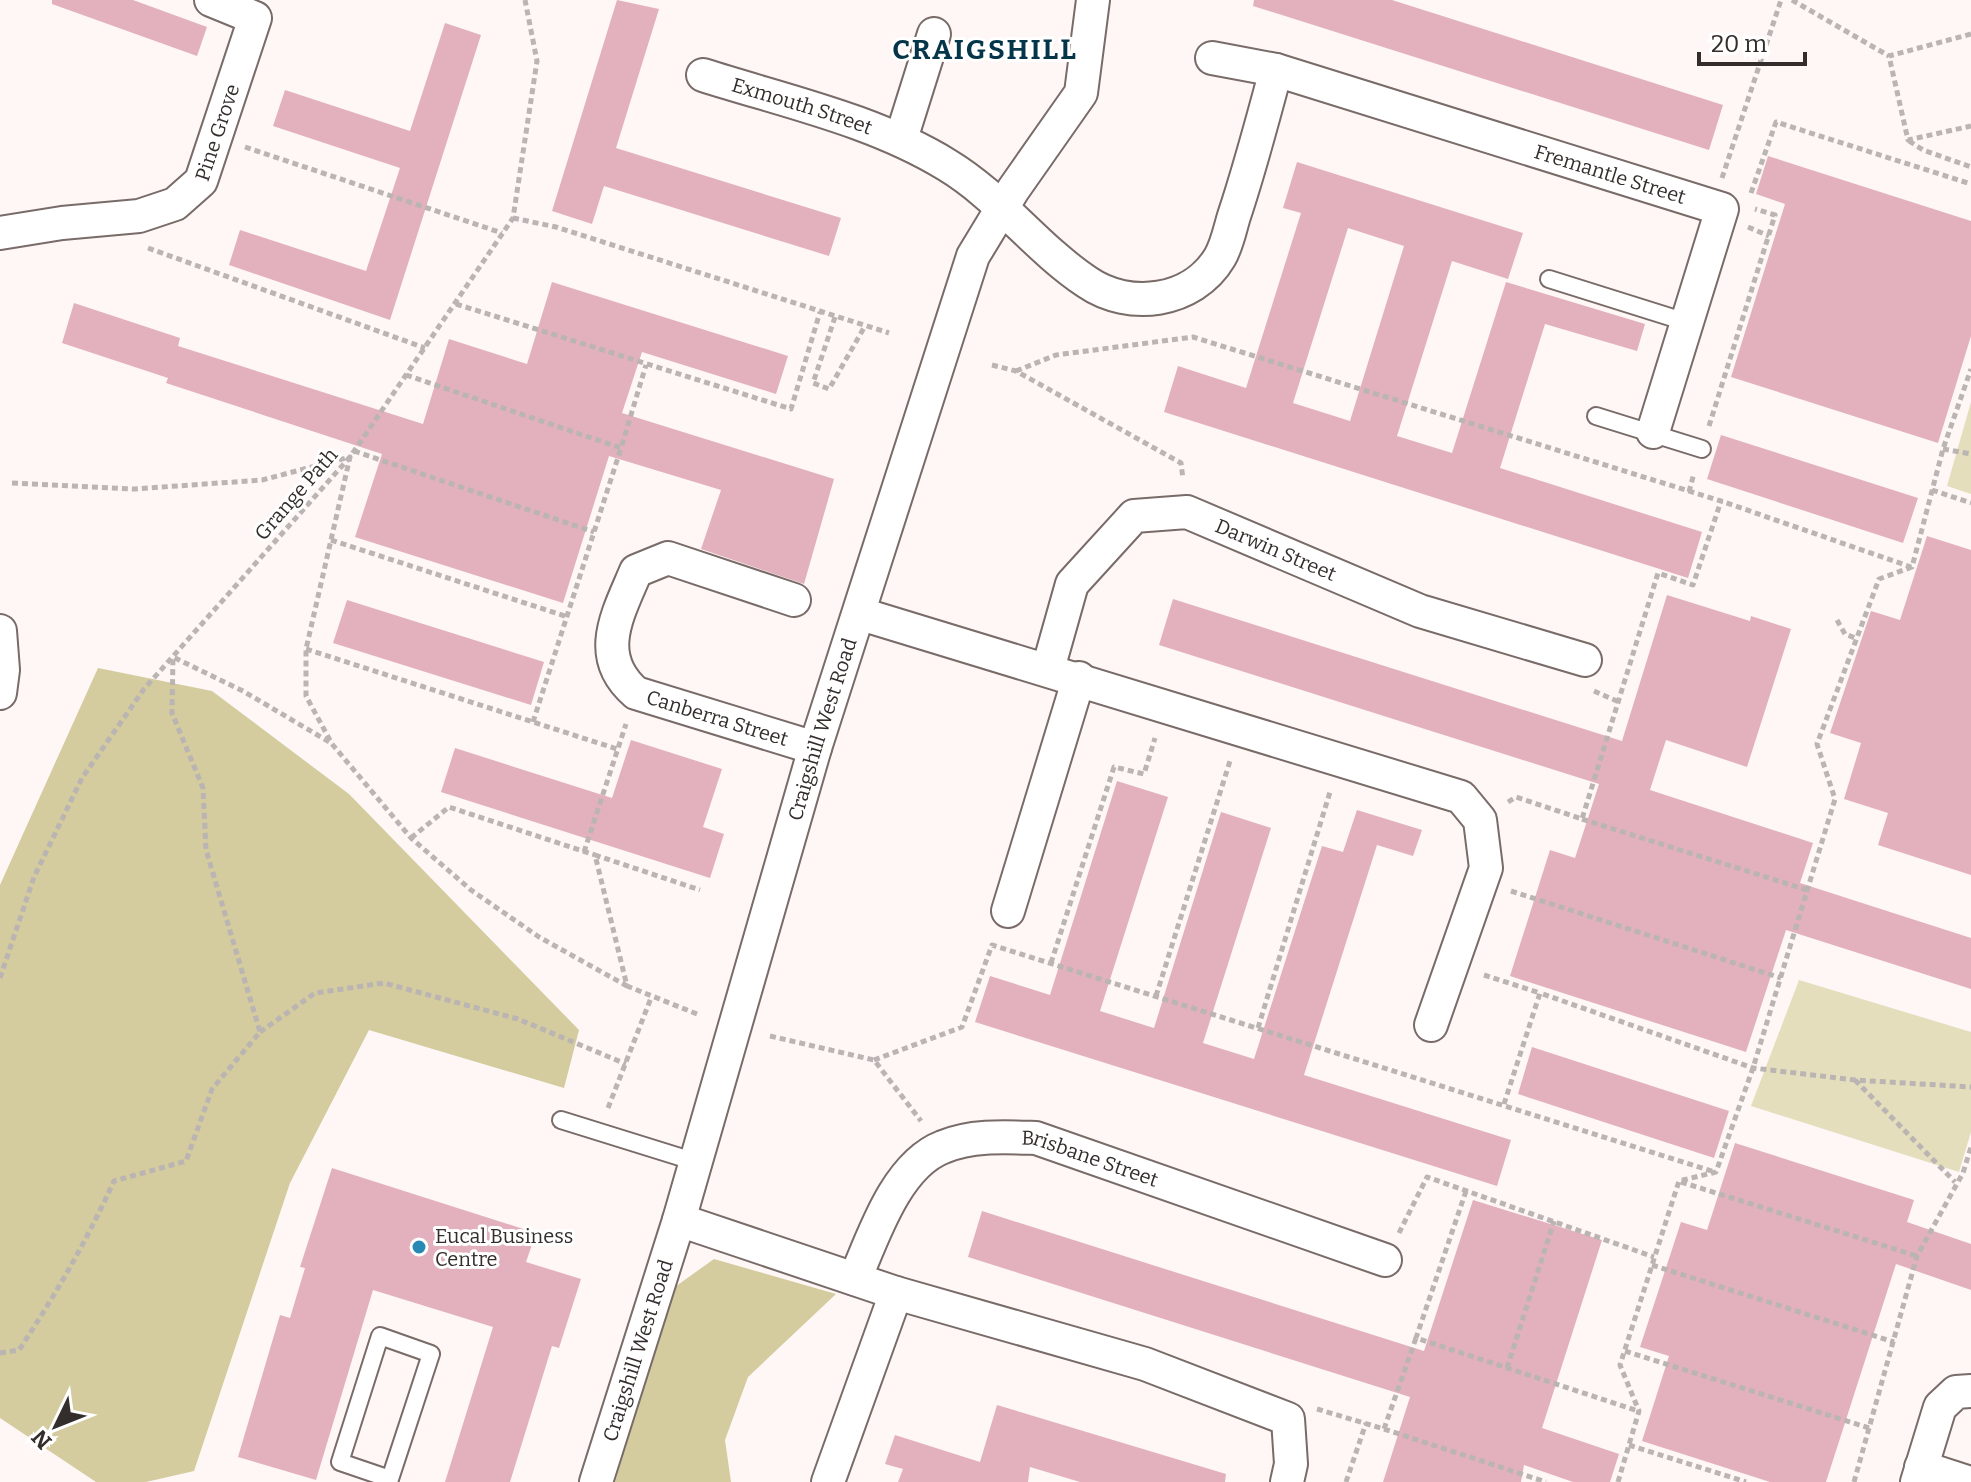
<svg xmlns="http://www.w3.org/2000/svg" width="1971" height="1482" font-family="Bitter,serif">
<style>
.green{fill:#e4debd}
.forest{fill:#d4cb9e}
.building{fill:#e3b1be;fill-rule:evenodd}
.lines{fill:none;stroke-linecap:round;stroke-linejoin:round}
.lane-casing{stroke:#786b68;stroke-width:20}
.street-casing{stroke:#786b68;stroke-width:36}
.path{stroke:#bab4b3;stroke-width:5;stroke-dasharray:6 4;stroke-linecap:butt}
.lane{stroke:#fff;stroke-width:16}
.street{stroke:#fff;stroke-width:32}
.poi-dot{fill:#288ab4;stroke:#fff;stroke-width:3}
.labels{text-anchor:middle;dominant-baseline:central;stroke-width:6;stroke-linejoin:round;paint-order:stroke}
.street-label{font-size:20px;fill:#332d2c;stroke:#fff}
.poi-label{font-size:20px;fill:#332d2c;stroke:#fff;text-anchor:start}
.district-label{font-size:28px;font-weight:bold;letter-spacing:2px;fill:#043549;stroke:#fff}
</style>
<rect width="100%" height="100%" fill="#fef7f6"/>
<g class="green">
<polygon points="1971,402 1971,494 1947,486"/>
<polygon points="1799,980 1971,1032 1971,1132 1959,1172 1751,1106"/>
</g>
<g class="forest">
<polygon points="98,668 212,691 349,794 579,1030 564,1088 369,1030 290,1183 194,1471 146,1482 96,1482 0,1418 0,885"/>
<polygon points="714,1259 836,1294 748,1377 725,1440 731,1482 615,1482 672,1289"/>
</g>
<g class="building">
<polygon points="52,0 133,0 207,27 197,56 52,4"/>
<polygon points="617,0 659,9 616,148 841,218 829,256 604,186 592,224 552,211"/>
<polygon points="1254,0 1392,0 1723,105 1709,150 1253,6"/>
<polygon points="445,23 481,35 390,320 229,265 240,230 366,271 400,168 273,126 285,90 410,131"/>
<polygon points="1768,156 1971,221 1971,336 1938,443 1731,377 1785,204 1756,194"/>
<path d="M 1297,162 L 1523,233 L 1508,279 L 1452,261 L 1397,436 L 1452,453 L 1506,282 L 1645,324 L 1637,351 L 1545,324 L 1500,468 L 1702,532 L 1688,578 L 1164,412 L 1178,366 L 1246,388 L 1301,213 L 1283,208 ZM 1348,228 L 1404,246 L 1350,421 L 1293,403 Z"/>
<polygon points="552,282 788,356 776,394 642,352 622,413 834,479 804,584 701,549 721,490 609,456 563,603 355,537 382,454 166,383 168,378 62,343 74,303 180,338 178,346 423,424 449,339 527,364"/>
<polygon points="1721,435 1918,498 1903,543 1707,479"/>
<polygon points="1927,536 1971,550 1971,875 1878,845 1888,813 1844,799 1861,743 1830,733 1871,611 1900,620"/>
<polygon points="1667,595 1750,621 1751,616 1791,629 1747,767 1666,740 1650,790 1813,843 1800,883 1971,938 1971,989 1786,930 1746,1052 1510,976 1550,850 1575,858 1599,784 1159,645 1173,599 1622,741"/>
<polygon points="347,600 544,662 531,705 333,643"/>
<polygon points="631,740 722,769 703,827 724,834 710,878 441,792 455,748 612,798"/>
<polygon points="1117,781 1168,797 1100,1011 1154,1028 1221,812 1271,828 1203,1043 1254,1059 1322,846 1343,852 1357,810 1422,830 1413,856 1377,845 1304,1075 1511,1140 1497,1186 975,1022 990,976 1050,995"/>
<polygon points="1532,1047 1729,1111 1714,1158 1518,1094"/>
<polygon points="1735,1143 1914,1200 1907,1222 1971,1244 1971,1290 1896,1264 1826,1482 1770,1482 1642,1441 1669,1356 1640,1347 1681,1222 1707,1230"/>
<polygon points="332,1168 536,1233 526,1262 581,1279 559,1348 552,1346 510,1482 445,1482 493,1327 373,1290 316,1480 238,1457 280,1315 290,1318 305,1268 300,1267"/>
<polygon points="1473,1200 1602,1240 1542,1428 1619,1454 1610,1482 1573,1482 1524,1465 1521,1482 1383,1482 1410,1397 968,1257 982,1211 1424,1351"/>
<polygon points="997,1405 1226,1474 1225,1482 1080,1482 1030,1467 1028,1482 898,1482 903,1469 885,1464 895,1435 980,1462"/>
</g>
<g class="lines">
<defs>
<g id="lane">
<polyline points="1549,279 1686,322"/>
<polyline points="1596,416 1702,449"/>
<polyline points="561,1120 696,1162"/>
<polyline points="389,1482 390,1479 431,1354 380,1336 340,1462 390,1479"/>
</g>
<g id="street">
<polyline points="1212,58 1276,70"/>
<path id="s1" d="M 703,75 C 784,101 874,120 947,165 C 1000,197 1036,248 1087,282 C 1129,311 1193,303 1220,257 C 1227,245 1230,229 1234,216 C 1250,168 1263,119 1276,70 L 1722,209 L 1653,432"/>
<polyline points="901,139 934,34"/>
<path id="s2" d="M 0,233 L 62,223 L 139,216 L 175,204 L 201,181 L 255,18 L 211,0"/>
<path id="s3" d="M 794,600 L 668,558 L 636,571 C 618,614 593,656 636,693 L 815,748"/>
<polyline points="861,614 1461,797 1480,820 1486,868 1431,1025"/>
<polyline points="0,631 3,670 0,693"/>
<path id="s4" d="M 1048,669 L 1072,584 L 1134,516 L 1187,512 L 1420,611 L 1585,660"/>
<polyline points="1008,911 1079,678"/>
<polyline points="679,1220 896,1293 1145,1364 1288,1419 1291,1464 1287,1482"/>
<path id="s5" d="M 855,1279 C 873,1237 896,1165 943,1147 C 972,1135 1005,1137 1036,1138 L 1385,1260"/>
<polyline points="1921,1467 1967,1482"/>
<path id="s6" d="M 596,1482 L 679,1220 L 815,748 L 973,256 L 1013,190 L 1081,93 L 1093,0"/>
<polyline points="828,1482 896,1293"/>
<polyline points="1917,1482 1940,1407 1956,1392 1971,1391"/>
</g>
</defs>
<use href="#lane" class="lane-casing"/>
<use href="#street" class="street-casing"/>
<g class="path">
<polyline points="1792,0 1889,56"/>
<polyline points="1971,34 1889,56 1908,140 1971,126"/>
<polyline points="1909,141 1923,150 1971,167"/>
<polyline points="245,147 502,233"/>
<polyline points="1722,178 1781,0"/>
<polyline points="1751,193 1776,122 1971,184"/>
<polyline points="513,218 556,227 889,333"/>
<polyline points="1748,227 1769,236"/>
<polyline points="148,248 425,348"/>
<polyline points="456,304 791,409 820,312"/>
<polyline points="835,317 813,383 829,389 865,326"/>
<polyline points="992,365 1016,371 1181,463 1183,479"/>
<polyline points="1016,371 1056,355 1193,337 1721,501 1911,567"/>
<polyline points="406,375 621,448 646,365"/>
<polyline points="1709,426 1775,215 1755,209"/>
<polyline points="1943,449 1971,454"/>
<polyline points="354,451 594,532"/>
<polyline points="12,483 134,489 262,480 350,457 306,649 306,696 332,744 411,838 471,890 539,937 627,986"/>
<polyline points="1932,490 1971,503"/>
<polyline points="1689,492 1694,473"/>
<polyline points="331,540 568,617"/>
<polyline points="1837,620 1845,634 1855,638"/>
<polyline points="306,649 617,749"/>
<polyline points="1594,691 1619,702"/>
<polyline points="533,722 621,448"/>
<polyline points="1508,802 1516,797 1582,819 1658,573 1693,585 1721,501"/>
<polyline points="1582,819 1807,890"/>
<polyline points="411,838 449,807 595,855"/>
<polyline points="584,852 626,724"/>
<polyline points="1511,891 1781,978"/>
<polyline points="1051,963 1114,767 1144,774 1155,738"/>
<polyline points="1484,975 1540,993"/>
<polyline points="0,978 34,877 82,778 144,689 350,457 513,218 537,61 525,0"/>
<polyline points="1156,996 1230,761"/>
<polyline points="697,1014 627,986 595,855 700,890"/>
<polyline points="1258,1028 1330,792"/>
<polyline points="260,1032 315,993 384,983 518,1019 626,1064"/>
<polyline points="770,1036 874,1060 921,1121"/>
<polyline points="874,1060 962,1027 992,945 1715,1172"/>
<polyline points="1855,1080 1955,1182"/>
<polyline points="1504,1104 1540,993 1753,1068 1855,1080 1971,1087"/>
<polyline points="608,1108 651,998"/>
<polyline points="1681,1182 1917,1256"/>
<polyline points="1466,1191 1416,1338 1638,1411"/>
<polyline points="1399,1233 1427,1177 1654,1257"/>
<polyline points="1652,1265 1894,1342"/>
<polyline points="1625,1351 1869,1428"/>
<path d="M 0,1353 L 19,1350 C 55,1296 87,1240 114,1181 L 186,1161 L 212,1089 L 260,1032 L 206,850 L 203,788 L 172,713 L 173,657 L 243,691 L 331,743"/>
<polyline points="1507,1368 1554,1221"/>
<polyline points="1317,1409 1384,1429 1416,1338"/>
<polyline points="1384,1429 1546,1482"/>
<polyline points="1629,1445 1746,1482"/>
<polyline points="1346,1482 1366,1423"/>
<polyline points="1618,1482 1639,1411 1620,1365 1679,1181 1716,1172 1753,1068 1835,799 1817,744 1879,579 1912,567 1943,449 1971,369"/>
<polyline points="1854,1482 1917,1256 1963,1173 1971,1147"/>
</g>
<use href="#lane" class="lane"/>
<use href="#street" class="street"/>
</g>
<circle class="poi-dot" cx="419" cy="1247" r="8"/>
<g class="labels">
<g class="street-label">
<text stroke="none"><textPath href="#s1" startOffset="104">Exmouth Street</textPath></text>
<text stroke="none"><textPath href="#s2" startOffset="264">Pine Grove</textPath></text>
<text stroke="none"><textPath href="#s1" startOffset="1140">Fremantle Street</textPath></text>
<text transform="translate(296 494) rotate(-49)">Grange Path</text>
<text stroke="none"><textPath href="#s4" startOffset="330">Darwin Street</textPath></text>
<text stroke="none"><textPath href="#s3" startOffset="386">Canberra Street</textPath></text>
<text stroke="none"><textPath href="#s6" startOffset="786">Craigshill West Road</textPath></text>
<text stroke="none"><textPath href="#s5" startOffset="314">Brisbane Street</textPath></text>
<text stroke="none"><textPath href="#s6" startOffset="138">Craigshill West Road</textPath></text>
</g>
<g class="poi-label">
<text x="435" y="1236">Eucal Business<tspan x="435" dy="23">Centre</tspan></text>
</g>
<g class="district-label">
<text x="985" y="49">CRAIGSHILL</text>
</g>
</g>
<g transform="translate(56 1426) rotate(227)" stroke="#ffffff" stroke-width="6" paint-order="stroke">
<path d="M0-6L14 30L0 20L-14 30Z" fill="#332d2c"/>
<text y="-12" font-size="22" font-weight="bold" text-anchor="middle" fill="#332d2c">N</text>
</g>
<path d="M1699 52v12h106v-12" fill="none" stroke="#332d2c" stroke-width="4"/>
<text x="1711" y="52" font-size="24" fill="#332d2c" stroke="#ffffff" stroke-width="6" paint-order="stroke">20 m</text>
</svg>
